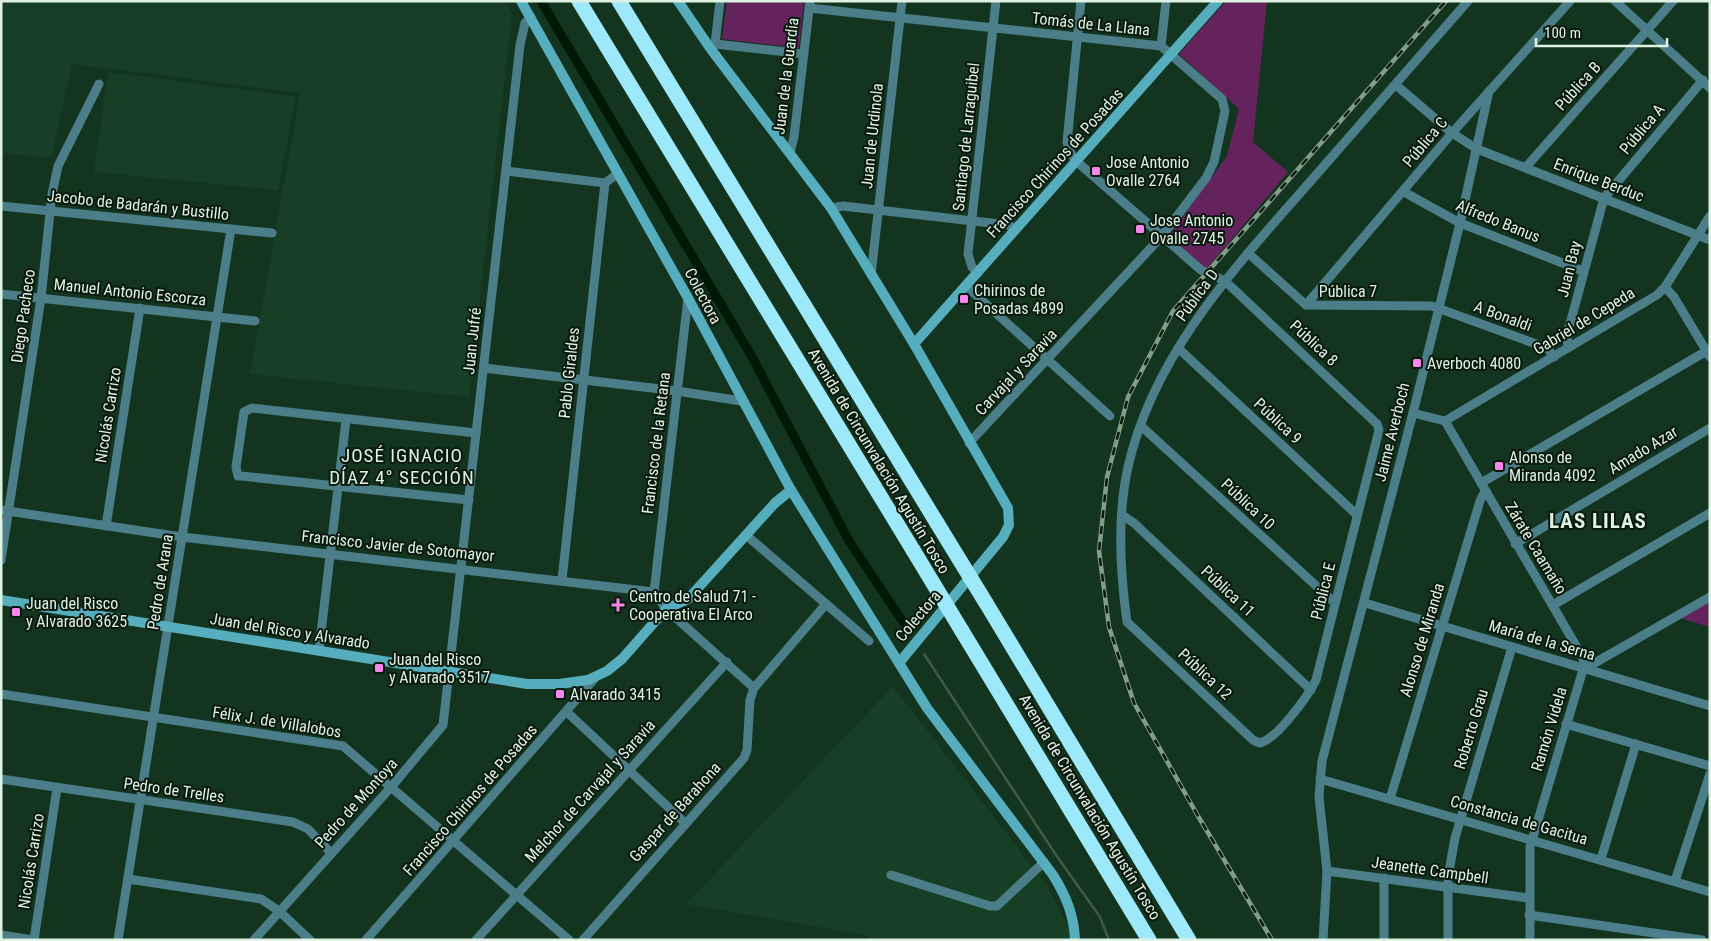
<svg xmlns="http://www.w3.org/2000/svg" width="1711" height="941" font-family="'Roboto Condensed',sans-serif">
<style>
.built{fill:#163f25}
.green{fill:#64235d}
.lines{fill:none;stroke-linecap:round;stroke-linejoin:round}
.stream{stroke:#435948;stroke-width:2.5}
.canal{stroke:#001806;stroke-width:9}
.minor{stroke:#4b7e89;stroke-width:9}
.secondary{stroke:#56adbe;stroke-width:10}
.motorway{stroke:#9ee9f9;stroke-width:15}
.rail-casing{stroke:#839d8b;stroke-width:4.5}
.rail{stroke:#0a180e;stroke-width:2.5;stroke-dasharray:8;stroke-linecap:butt}
.motorway-bridge{stroke:#9ee9f9;stroke-width:15}
.poi-dot{fill:#f987e9;stroke:#0a180e;stroke-width:2}
.labels{text-anchor:middle;dominant-baseline:central;stroke-width:4;stroke-linejoin:round;paint-order:stroke}
.street-label{font-size:16px;fill:#def1e2;stroke:#0a180e}
.poi-label{font-size:16px;fill:#def1e2;stroke:#0a180e;text-anchor:start}
.quarter-label{font-size:19px;letter-spacing:1px;fill:#def1e2;stroke:#0a180e}
.district-label{font-size:21px;font-weight:bold;letter-spacing:1px;fill:#def1e2;stroke:#0a180e}
</style>
<rect width="100%" height="100%" fill="#13341e"/>
<g class="built">
<polygon points="1,1 505,1 512,13 469,397 250,374 300,93 72,64 51,158 1,153"/>
<polygon points="108,72 296,96 278,190 94,172"/>
<polygon points="893,686 1047,886 1070,929 1070,940 868,940 869,936 686,904"/>
</g>
<g class="green">
<polygon points="727,1 804,1 799,48 722,39"/>
<polygon points="1226,1 1267,1 1253,142 1288,172 1206,270 1169,236 1227,156 1239,109 1179,54"/>
<polygon points="1710,601 1710,627 1680,618"/>
</g>
<g class="lines">
<polyline class="stream" points="924,654 1056,855 1100,917 1109,940"/>
<polyline class="canal" points="541,1 751,355 849,541 903,622"/>
<g class="minor">
<path d="M 1081,1 L 1067,142 L 1069,150 L 1075,160 L 1201,270 L 1225,281 L 1377,424 L 1379,430 L 1316,680 C 1308,696 1277,739 1260,743 L 1253,740 L 1127,622 C 1120,572 1117,516 1128,467 C 1154,351 1241,261 1316,175 C 1367,117 1418,59 1468,1"/>
<polyline points="1615,1 1710,88"/>
<polyline points="809,8 1161,46"/>
<polyline points="715,44 804,54"/>
<polyline points="1161,46 1166,1"/>
<polyline points="710,48 715,44 720,1"/>
<polyline points="1396,85 1452,133 1477,149 1710,240"/>
<polyline points="790,153 794,137 810,1"/>
<polyline points="1526,167 1673,1"/>
<polyline points="506,171 605,183"/>
<polyline points="1404,192 1460,223 1583,271"/>
<polyline points="1,206 272,233"/>
<polyline points="831,208 843,206 1008,225 1016,229"/>
<polyline points="1248,253 1306,305 1432,306 1547,348 1554,357"/>
<polyline points="978,273 972,267 968,254 996,1"/>
<polyline points="871,275 902,1"/>
<polyline points="966,286 1110,416"/>
<polyline points="1665,287 1674,297 1710,357"/>
<polyline points="1,294 255,321"/>
<polyline points="1306,305 1452,133 1570,1"/>
<polyline points="1178,348 1357,515"/>
<polyline points="1568,348 1567,335 1604,198 1703,80"/>
<polyline points="484,368 677,391 741,401"/>
<polyline points="1413,413 1445,421 1582,656 1586,668"/>
<polyline points="1445,421 1657,295 1665,287 1710,216"/>
<polyline points="1141,426 1335,603"/>
<polyline points="969,443 1162,236 1206,178 1214,162 1225,111 1222,99 1161,46"/>
<polyline points="1481,483 1710,349"/>
<polyline points="469,500 241,476 238,476 236,467 244,412 252,408 476,433"/>
<polyline points="1,510 182,537 654,592 666,609 754,688"/>
<polyline points="1122,515 1134,523 1311,690"/>
<polyline points="106,526 140,308"/>
<polyline points="746,535 869,641"/>
<polyline points="1515,544 1710,428"/>
<polyline points="1,560 41,298 52,194 58,166 99,84"/>
<polyline points="562,580 605,183 617,174"/>
<polyline points="654,592 688,298"/>
<polyline points="1365,603 1710,706"/>
<polyline points="1553,605 1710,513"/>
<polyline points="319,650 346,420"/>
<polyline points="1,694 343,746 569,940"/>
<polyline points="567,712 685,823"/>
<polyline points="1566,724 1710,766"/>
<polyline points="1,779 293,822 308,829 331,853"/>
<polyline points="1320,779 1710,892"/>
<polyline points="1390,799 1480,501 1485,491"/>
<polyline points="1601,859 1636,744"/>
<polyline points="1327,871 1529,898"/>
<polyline points="891,875 990,906 997,906 1044,862"/>
<polyline points="1384,878 1384,940"/>
<polyline points="128,879 261,899 279,911 310,940"/>
<polyline points="1675,881 1710,774"/>
<polyline points="1529,915 1702,940"/>
<polyline points="1,935 33,940"/>
<polyline points="34,940 57,788"/>
<polyline points="118,940 231,229"/>
<polyline points="254,940 392,786 443,725 520,45 525,23 531,17"/>
<polyline points="366,940 595,678"/>
<polyline points="476,940 727,662"/>
<polyline points="583,940 744,758 747,750 750,700 754,688 826,604"/>
<polyline points="1323,940 1327,871 1319,797 1322,761 1413,413 1460,223 1489,91"/>
<polyline points="1448,940 1448,877 1455,838 1512,647"/>
<polyline points="1530,940 1530,847 1582,673 1586,668 1710,597"/>
</g>
<g class="secondary">
<path d="M 521,1 L 688,298 L 791,490 L 927,708 L 1053,875 C 1066,896 1074,915 1075,940"/>
<polyline points="678,1 710,48 831,208 914,344 1008,508 1009,525 1003,537 899,663"/>
<polyline points="914,344 1218,1"/>
<polyline points="1,600 527,684 559,684 588,680 607,671 622,659 666,609 688,599 775,503 791,490"/>
</g>
<g class="motorway">
<polyline points="579,1 913,550"/>
<polyline points="619,1 937,523"/>
<polyline points="986,603 1189,940"/>
<polyline points="962,631 1149,940"/>
</g>
<defs>
<polyline id="rail" points="1272,940 1198,816 1134,703 1109,627 1099,551 1107,477 1128,397 1173,311 1446,1"/>
</defs>
<use href="#rail" class="rail-casing"/>
<use href="#rail" class="rail"/>
<g class="motorway-bridge">
<polyline points="937,523 986,603"/>
<polyline points="913,550 962,631"/>
</g>
</g>
<g class="poi-dot">
<rect x="1091" y="166" width="10" height="10" rx="2.5"/>
<rect x="1135" y="224" width="10" height="10" rx="2.5"/>
<rect x="959" y="294" width="10" height="10" rx="2.5"/>
<rect x="1412" y="358" width="10" height="10" rx="2.5"/>
<rect x="1494" y="461" width="10" height="10" rx="2.5"/>
<path d="M615.5 597.5h5v5h5v5h-5v5h-5v-5h-5v-5h5z"/>
<rect x="11" y="607" width="10" height="10" rx="2.5"/>
<rect x="374" y="663" width="10" height="10" rx="2.5"/>
<rect x="555" y="689" width="10" height="10" rx="2.5"/>
</g>
<g class="labels">
<g class="street-label">
<text transform="translate(1091 24) rotate(6)">Tomás de La Llana</text>
<text transform="translate(786 76) rotate(-83)">Juan de la Guardia</text>
<text transform="translate(1578 86) rotate(-48)">Pública B</text>
<text transform="translate(1642 129) rotate(-50)">Pública A</text>
<text transform="translate(872 136) rotate(-84)">Juan de Urdinola</text>
<text transform="translate(966 137) rotate(-84)">Santiago de Larraguibel</text>
<text transform="translate(1425 142) rotate(-50)">Pública C</text>
<text transform="translate(1055 163) rotate(-48)">Francisco Chirinos de Posadas</text>
<text transform="translate(1599 180) rotate(21)">Enrique Berduc</text>
<text transform="translate(138 205) rotate(6)">Jacobo de Badarán y Bustillo</text>
<text transform="translate(1498 221) rotate(22)">Alfredo Banus</text>
<text transform="translate(1569 269) rotate(-76)">Juan Bay</text>
<text x="1348" y="291">Pública 7</text>
<text transform="translate(130 292) rotate(6)">Manuel Antonio Escorza</text>
<text transform="translate(1197 295) rotate(-54)">Pública D</text>
<text transform="translate(703 296) rotate(62)">Colectora</text>
<text transform="translate(23 316) rotate(-82)">Diego Pacheco</text>
<text transform="translate(1503 316) rotate(20)">A Bonaldi</text>
<text transform="translate(1584 321) rotate(-31)">Gabriel de Cepeda</text>
<text transform="translate(472 341) rotate(-84)">Juan Jufré</text>
<text transform="translate(1314 343) rotate(43)">Pública 8</text>
<text transform="translate(1016 372) rotate(-47)">Carvajal y Saravia</text>
<text transform="translate(569 373) rotate(-84)">Pablo Giraldes</text>
<text transform="translate(108 415) rotate(-81)">Nicolás Carrizo</text>
<text transform="translate(1278 421) rotate(43)">Pública 9</text>
<text transform="translate(1392 432) rotate(-76)">Jaime Averboch</text>
<text transform="translate(656 443) rotate(-83)">Francisco de la Retana</text>
<text transform="translate(1643 450) rotate(-31)">Amado Azar</text>
<text transform="translate(879 461) rotate(59)">Avenida de Circunvalación Agustín Tosco</text>
<text transform="translate(1248 504) rotate(43)">Pública 10</text>
<text transform="translate(398 546) rotate(6)">Francisco Javier de Sotomayor</text>
<text transform="translate(1536 548) rotate(59)">Zárate Caamaño</text>
<text transform="translate(160 582) rotate(-81)">Pedro de Arana</text>
<text transform="translate(1228 591) rotate(43)">Pública 11</text>
<text transform="translate(1323 591) rotate(-76)">Pública E</text>
<text transform="translate(918 616) rotate(-50)">Colectora</text>
<text transform="translate(290 631) rotate(9)">Juan del Risco y Alvarado</text>
<text transform="translate(1422 640) rotate(-73)">Alonso de Miranda</text>
<text transform="translate(1542 640) rotate(16)">María de la Serna</text>
<text transform="translate(1205 674) rotate(43)">Pública 12</text>
<text transform="translate(277 722) rotate(9)">Félix J. de Villalobos</text>
<text transform="translate(1471 729) rotate(-73)">Roberto Grau</text>
<text transform="translate(1549 729) rotate(-73)">Ramón Videla</text>
<text transform="translate(174 790) rotate(8)">Pedro de Trelles</text>
<text transform="translate(590 791) rotate(-48)">Melchor de Carvajal y Saravia</text>
<text transform="translate(470 800) rotate(-49)">Francisco Chirinos de Posadas</text>
<text transform="translate(356 803) rotate(-48)">Pedro de Montoya</text>
<text transform="translate(1090 807) rotate(59)">Avenida de Circunvalación Agustín Tosco</text>
<text transform="translate(675 812) rotate(-48)">Gaspar de Barahona</text>
<text transform="translate(1519 820) rotate(16)">Constancia de Gacitua</text>
<text transform="translate(31 861) rotate(-81)">Nicolás Carrizo</text>
<text transform="translate(1430 870) rotate(8)">Jeanette Campbell</text>
</g>
<g class="poi-label">
<text x="1106" y="162">Jose Antonio<tspan x="1106" dy="18">Ovalle 2764</tspan></text>
<text x="1150" y="220">Jose Antonio<tspan x="1150" dy="18">Ovalle 2745</tspan></text>
<text x="974" y="290">Chirinos de<tspan x="974" dy="18">Posadas 4899</tspan></text>
<text x="1427" y="363">Averboch 4080</text>
<text x="1509" y="457">Alonso de<tspan x="1509" dy="18">Miranda 4092</tspan></text>
<text x="629" y="596">Centro de Salud 71 -<tspan x="629" dy="18">Cooperativa El Arco</tspan></text>
<text x="26" y="603">Juan del Risco<tspan x="26" dy="18">y Alvarado 3625</tspan></text>
<text x="389" y="659">Juan del Risco<tspan x="389" dy="18">y Alvarado 3517</tspan></text>
<text x="570" y="694">Alvarado 3415</text>
</g>
<g class="quarter-label">
<text x="402" y="455">JOSÉ IGNACIO<tspan x="402" dy="22">DÍAZ 4° SECCIÓN</tspan></text>
</g>
<g class="district-label">
<text x="1598" y="521">LAS LILAS</text>
</g>
</g>
<rect width="1711" height="941" fill="none" stroke="#def1e2" stroke-width="5"/>
<path d="M1536 38v8h131v-8" fill="none" stroke="#def1e2" stroke-width="2.5"/>
<text x="1544" y="38" font-size="15" fill="#def1e2" stroke="#0a180e" stroke-width="4" paint-order="stroke">100 m</text>
</svg>
